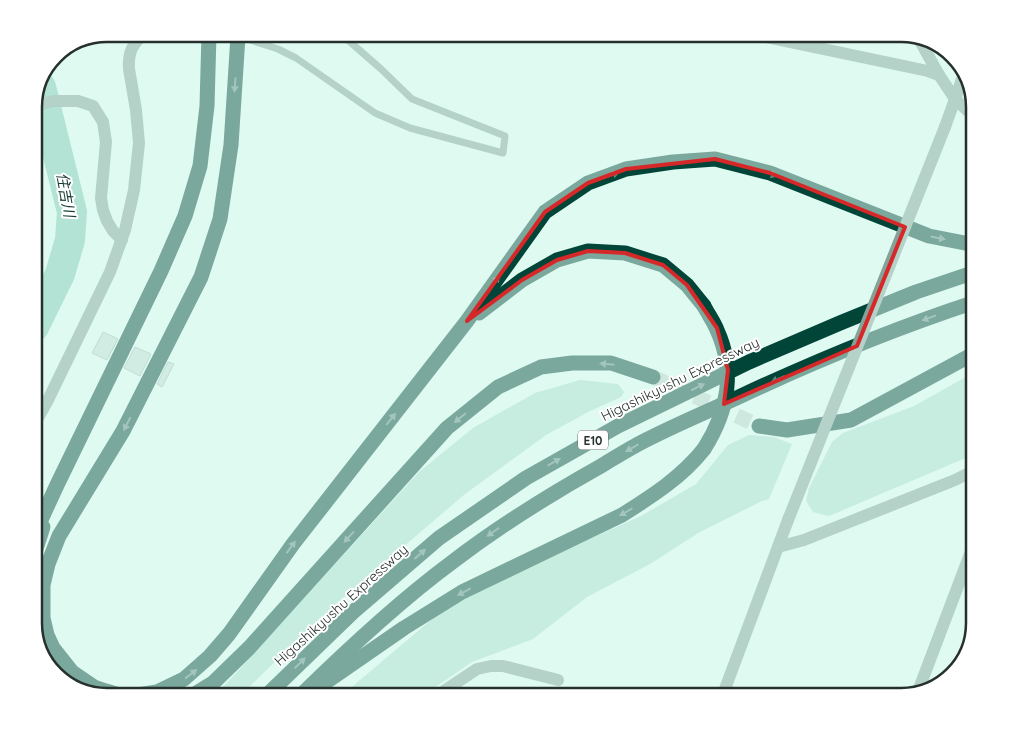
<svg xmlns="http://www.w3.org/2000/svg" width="1009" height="731" font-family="Quicksand,'Noto Sans JP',sans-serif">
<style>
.green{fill:#aaddce}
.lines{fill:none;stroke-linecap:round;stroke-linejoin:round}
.river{stroke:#7cc7b2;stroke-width:30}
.building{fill:#c1dbd3;stroke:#a0b9b2}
.motorway-tunnel{stroke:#bad2ca;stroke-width:15;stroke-dasharray:15 8;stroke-linecap:butt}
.service{stroke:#83a299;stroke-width:7}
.minor{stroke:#83a299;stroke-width:12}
.tertiary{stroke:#83a299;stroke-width:12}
.motorway{stroke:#014538;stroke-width:15}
.tertiary-bridge{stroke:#83a299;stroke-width:12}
.motorway-bridge{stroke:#014538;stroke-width:15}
.oneway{fill:#5a867e}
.marked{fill:none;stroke:#d62828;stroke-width:4;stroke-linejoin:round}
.labels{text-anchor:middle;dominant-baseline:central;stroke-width:4;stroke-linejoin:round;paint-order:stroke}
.shield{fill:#fff;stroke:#676e6c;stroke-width:1}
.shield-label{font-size:12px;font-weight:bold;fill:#26302d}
.street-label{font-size:14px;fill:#26302d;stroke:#fff}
.water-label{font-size:15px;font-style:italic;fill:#163a31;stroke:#fff}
.rim{fill:none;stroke:#26302d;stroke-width:2.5}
</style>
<rect width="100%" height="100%" fill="#dffaf1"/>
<g class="green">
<polygon points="975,372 975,454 829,516 813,512 806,501 809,488 832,442 843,433 914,406"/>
<polygon points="580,380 618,384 624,392 621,397 590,411 546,435 465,494 320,618 239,697 214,697 419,472 473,428 535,393"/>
<polygon points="749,435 774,437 792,444 769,499 762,501 700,532 650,564 587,597 533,639 472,662 421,697 340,697 444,609 484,586 641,516 696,484 728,445"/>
</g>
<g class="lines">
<polyline class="river" points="34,327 60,274 70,240 72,212 41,87"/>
</g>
<g class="building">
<polygon points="103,332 118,339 107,360 92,353"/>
<polygon points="135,347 151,354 140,376 124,368"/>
<polygon points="168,362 174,364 162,387 157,384"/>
</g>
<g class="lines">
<polyline class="motorway-tunnel" points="653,377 759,426"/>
<polyline class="service" points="238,36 278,49 296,58 375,113 410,128 503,153 505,136 412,99 381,69 341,34"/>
<g class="minor">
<polyline points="919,39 939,75"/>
<polyline points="955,99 968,111 975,116"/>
<polyline points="34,106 53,101 78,101 93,106 103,122 106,142 101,198 103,210 107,221 113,231 122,240"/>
<polyline points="945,127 965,71"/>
<polyline points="778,547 804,540 955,480 975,470"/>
<polyline points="917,694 975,541"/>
<polyline points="435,697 477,669 491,666 503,666 558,680"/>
</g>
<g class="tertiary">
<polyline points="227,34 238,36"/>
<polyline points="752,34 928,71 939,75 955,99"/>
<path d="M 34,425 L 48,400 L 110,272 L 125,230 L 134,190 L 139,143 L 136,110 L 129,69 C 128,53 132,43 145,34"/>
<polyline points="722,697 788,520"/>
</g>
<g class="motorway">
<polyline points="238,36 231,145 220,219 201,277 123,431 59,536 48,564 43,585 43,618 47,635 53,648 72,672 94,687 106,691 119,695 131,696 157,692 184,679 210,656 229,634 293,544 467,321 545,212 588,183 626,169 673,162 715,159 770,173 929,236 975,245"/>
<polyline points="479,313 522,280 557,260 588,251 625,253 663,265 687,285 704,306"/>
<polyline points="759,426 787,430 851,420 975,353"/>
<polyline points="34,535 57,485 161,271 185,216 200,166 207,106 209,34"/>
<polyline points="34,555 43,527"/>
<path d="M 326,682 L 404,628 L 462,592 L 622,515 C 652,496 682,477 704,449"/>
<polyline points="190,697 213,683 249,648 447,428 498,387 541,367 572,363 611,363 653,377"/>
<polyline points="265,697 353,612 439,538 526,478 618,426 749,362 840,323 916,292 975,272"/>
<path d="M 299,697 C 347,650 397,603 451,563 C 498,527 549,495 601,466 C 616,457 630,448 646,440 C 677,424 711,410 743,395 C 818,360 896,328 975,302"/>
</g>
<polyline class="tertiary-bridge" points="788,520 945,127"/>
<path class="motorway-bridge" d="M 704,306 C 708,314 714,322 717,330 C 736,372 728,411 704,449"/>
</g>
<defs><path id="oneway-solid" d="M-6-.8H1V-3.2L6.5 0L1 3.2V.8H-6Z" transform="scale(1.25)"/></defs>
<g class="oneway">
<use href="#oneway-solid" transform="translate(235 85) rotate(94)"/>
<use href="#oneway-solid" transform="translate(770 174) rotate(19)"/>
<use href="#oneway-solid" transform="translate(612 175) rotate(-20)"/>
<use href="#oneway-solid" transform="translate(938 238) rotate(11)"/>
<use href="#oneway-solid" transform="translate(495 282) rotate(-55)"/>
<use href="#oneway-solid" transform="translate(929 318) rotate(160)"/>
<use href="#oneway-solid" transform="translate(607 364) rotate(-175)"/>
<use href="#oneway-solid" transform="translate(778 379) rotate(156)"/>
<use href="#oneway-solid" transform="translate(698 387) rotate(-26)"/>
<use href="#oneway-solid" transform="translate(460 418) rotate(141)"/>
<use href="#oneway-solid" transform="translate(391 419) rotate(-52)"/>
<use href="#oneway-solid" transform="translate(127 424) rotate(117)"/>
<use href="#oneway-solid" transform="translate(632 448) rotate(150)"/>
<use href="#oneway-solid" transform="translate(554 462) rotate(-30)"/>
<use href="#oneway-solid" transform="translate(626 512) rotate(150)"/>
<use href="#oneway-solid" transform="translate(493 532) rotate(145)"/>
<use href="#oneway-solid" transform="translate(349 537) rotate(132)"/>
<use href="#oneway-solid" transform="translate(291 547) rotate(-54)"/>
<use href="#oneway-solid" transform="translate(420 554) rotate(-41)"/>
<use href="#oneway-solid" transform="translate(464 592) rotate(152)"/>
<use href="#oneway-solid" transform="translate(300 663) rotate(-45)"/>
<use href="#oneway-solid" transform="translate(191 674) rotate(-38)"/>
</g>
<path d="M0 0H1009V731H0ZM 715,159 L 770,173 L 905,227 L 857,346 L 724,404 L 728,370 L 717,328 L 687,285 L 663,265 L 625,253 L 588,251 L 557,260 L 522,280 L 467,321 L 545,212 L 588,183 L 626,169 Z" fill="#dffaf1" fill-opacity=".55" fill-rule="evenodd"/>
<path class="marked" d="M 715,159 L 770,173 L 905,227 L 857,346 L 724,404 L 728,370 L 717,328 L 687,285 L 663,265 L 625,253 L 588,251 L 557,260 L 522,280 L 467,321 L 545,212 L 588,183 L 626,169 Z"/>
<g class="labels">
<rect class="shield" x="578" y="430.5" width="30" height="19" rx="4"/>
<g class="shield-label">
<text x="593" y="440">E10</text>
</g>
<g class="street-label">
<text transform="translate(680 379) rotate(-26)">Higashikyushu Expressway</text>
<text transform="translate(341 605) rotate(-42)">Higashikyushu Expressway</text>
</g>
<g class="water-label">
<text transform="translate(66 195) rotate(80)">住吉川</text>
</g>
</g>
<path d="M0 0H1009V731H0ZM107 42H901A65 65 0 0 1 966 107V623A65 65 0 0 1 901 688H107A65 65 0 0 1 42 623V107A65 65 0 0 1 107 42Z" fill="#fff" fill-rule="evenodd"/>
<path class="rim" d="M107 42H901A65 65 0 0 1 966 107V623A65 65 0 0 1 901 688H107A65 65 0 0 1 42 623V107A65 65 0 0 1 107 42Z"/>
</svg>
